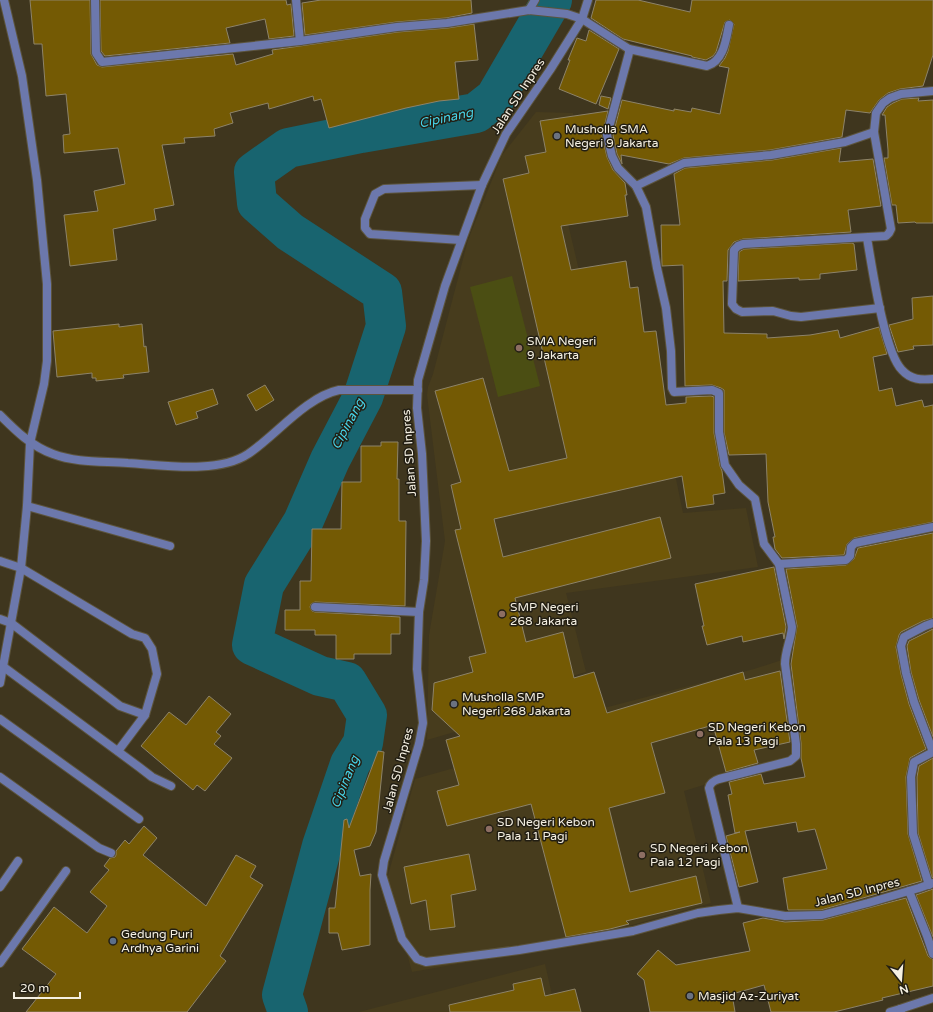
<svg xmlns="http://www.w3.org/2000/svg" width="933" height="1012" font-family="'Varela Round',sans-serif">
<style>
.built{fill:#473c1d}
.green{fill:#4b4e13}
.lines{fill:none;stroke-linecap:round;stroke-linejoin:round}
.river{stroke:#18646f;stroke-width:40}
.building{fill:#745a04;stroke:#8d8369}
.lane-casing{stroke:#5c543d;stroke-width:10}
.street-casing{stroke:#5c543d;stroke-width:10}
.lane{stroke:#6c78ac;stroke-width:8}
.street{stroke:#6c78ac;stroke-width:8}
.worship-dot{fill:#6b7280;stroke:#221e13;stroke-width:1.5}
.education-dot{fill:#8d6e63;stroke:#221e13;stroke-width:1.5}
.service-dot{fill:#5c6f8a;stroke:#221e13;stroke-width:1.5}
.labels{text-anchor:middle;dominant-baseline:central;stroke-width:3;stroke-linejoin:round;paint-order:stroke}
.street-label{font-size:12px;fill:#f5f0e2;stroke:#221e13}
.poi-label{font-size:12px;fill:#f5f0e2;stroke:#221e13;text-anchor:start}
.water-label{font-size:13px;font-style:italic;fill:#47d4e9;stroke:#221e13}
</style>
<rect width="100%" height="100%" fill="#3f361e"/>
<g class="built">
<polygon points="536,112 573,113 581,162 555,168 611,407 659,396 683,513 746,508 758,567 566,593 586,672 524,690 530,710 427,740 429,635 445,541 427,395 428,387 433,374 468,240 502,155"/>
<polygon points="782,660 794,743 792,758 684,791 711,903 549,948 412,972 387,879 415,779 554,740 604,708 754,669"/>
<polygon points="545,964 556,1012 359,1012"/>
</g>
<polygon class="green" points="512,276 540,386 498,397 470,287"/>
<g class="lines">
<polyline class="river" points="288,1012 282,995 322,846 350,764 363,743 367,715 347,682 320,676 252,645 264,585 303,522 330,460 363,397 386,326 382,292 290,232 257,203 254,172 288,148 361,133 476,113 495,98 552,0"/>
</g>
<g class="building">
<polygon points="30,0 90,0 91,54 97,65 102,67 233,54 236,65 273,54 272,50 398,32 448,28 474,24 478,60 455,62 459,99 439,101 406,108 329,128 321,99 314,101 313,96 269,109 268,103 230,113 233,123 214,129 215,136 184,138 185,143 162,145 174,205 154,209 156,220 113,229 117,260 70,266 64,215 98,211 94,191 125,184 118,148 64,153 63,135 70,134 66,94 46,96 42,44 34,44"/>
<polygon points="100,0 286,0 287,5 291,4 294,36 269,39 265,19 226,28 230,43 105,56 101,51"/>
<polygon points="321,0 471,0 472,13 446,18 396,22 305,35 302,3"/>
<polygon points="596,0 638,0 690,12 692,0 933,0 933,55 923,86 900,89 888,93 879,100 870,113 846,110 842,137 770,150 684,158 669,164 621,155 622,164 617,154 613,135 622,100 674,111 674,109 691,112 692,108 720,114 729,68 719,66 725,58 728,51 734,24 730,20 725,22 716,52 713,56 706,60 692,57 692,56 623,39 591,18"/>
<polygon points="589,30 619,49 596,104 559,89 570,60 568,60 577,38 586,41"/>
<polygon points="601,96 611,98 608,109 599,105"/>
<polygon points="919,98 918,101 933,100 933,223 916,223 915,222 898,223 896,205 892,205 884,158 888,158 888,150 885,115 882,115 887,107 893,103 902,99"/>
<polygon points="608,111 602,136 607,157 613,170 625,183 627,195 625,195 628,216 561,226 571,270 626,261 630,288 638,287 644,332 656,331 666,405 686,403 686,397 711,396 714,397 714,433 720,466 722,471 725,493 713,495 714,504 687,508 682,476 494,519 503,557 660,517 671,558 515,598 526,642 563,632 574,678 594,672 607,713 743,672 745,680 780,671 790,742 754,750 758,763 726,772 713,725 651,743 665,793 609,808 630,892 696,876 702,903 626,921 629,924 610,929 566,937 531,804 447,826 437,791 459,785 446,740 460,736 432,710 434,683 473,672 469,657 486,653 455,530 461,529 451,485 461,482 435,391 483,378 509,471 567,458 503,179 529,173 525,156 546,152 540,121"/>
<polygon points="841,148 839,162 873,159 881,206 848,210 851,232 743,239 734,242 728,250 727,281 723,281 724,333 767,334 767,338 810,335 838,330 840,338 879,327 887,354 873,357 879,391 892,388 896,406 922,400 924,407 933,405 933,522 854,538 847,544 844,555 782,558 775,549 773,537 775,537 768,502 766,454 729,455 724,432 724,390 721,388 712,385 685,386 683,265 662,266 661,225 680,225 674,174 685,168 772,160"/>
<polygon points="852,243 854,244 857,270 820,274 820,279 799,280 799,278 738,281 739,252 744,249"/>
<polygon points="933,296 933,345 913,346 914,349 898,352 889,325 913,319 912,298"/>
<polygon points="119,324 119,327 142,324 144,347 146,346 149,372 123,375 124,378 96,381 96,378 92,378 92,373 57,377 53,331"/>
<polygon points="265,385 274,400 256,411 247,395"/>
<polygon points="213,389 218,404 196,412 198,418 176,425 168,402"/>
<polygon points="381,442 398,442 397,479 399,479 399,521 406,521 405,606 315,602 311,604 310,607 312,611 315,612 400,617 400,634 391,634 391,654 354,654 354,659 336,659 336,635 315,635 315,630 285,630 285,610 300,610 300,581 311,581 312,529 341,529 342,482 361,482 361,446 381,446"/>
<polygon points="933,533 933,618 923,621 901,632 899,635 896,647 901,674 909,704 926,749 910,758 906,777 908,834 922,881 821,910 788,910 783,878 827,869 815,829 798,832 796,822 745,831 758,882 739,887 726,836 740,832 735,833 728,795 732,794 729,782 761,774 764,784 805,777 801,758 801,743 791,664 797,626 786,569 846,565 854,559 858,548"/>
<polygon points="774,567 786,627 784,639 783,633 743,642 742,636 707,645 702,626 704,626 695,584"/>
<polygon points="933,629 933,737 919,700 911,672 907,646 909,641"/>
<polygon points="209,696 231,714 216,732 221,736 214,744 232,758 205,791 197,785 193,790 141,746 169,712 186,725"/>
<polygon points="378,751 384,752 376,832 370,846 354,850 360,876 371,874 370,890 370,945 342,950 338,933 329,933 329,908 335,908 344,820 347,819 349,828"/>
<polygon points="933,758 933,878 932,878 918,833 917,777 919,766"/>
<polygon points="144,826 157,838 143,855 206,906 236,855 256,866 250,877 263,885 220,956 226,961 187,1012 26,1012 56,974 22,949 54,907 87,933 107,906 90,892 109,870 104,866 110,858 115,857 116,855 116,851 125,840 129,844"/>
<polygon points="469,854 476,890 451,895 455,927 430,930 426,900 411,904 404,867"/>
<polygon points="933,889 933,937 916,895"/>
<polygon points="906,898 928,956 930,958 933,959 933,986 882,998 883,1000 834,1012 771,1012 764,985 732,994 735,1012 650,1012 644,980 637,974 658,950 676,965 750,951 743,923 763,918 785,922 823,920"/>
<polygon points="541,978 545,996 575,989 581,1012 450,1012 449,1005 514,990 513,984"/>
</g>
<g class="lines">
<defs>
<g id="lane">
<polyline points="461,240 370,234 365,228 365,219 375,194 384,189 482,185"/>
<polyline points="27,506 170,546"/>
<polyline points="0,561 21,568 132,634 145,638 152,649 157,674 145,715 120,706 11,623 0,619"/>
<polyline points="1,665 139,767 152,777 171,786"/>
<polyline points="0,683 21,568 27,506 30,443"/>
<polyline points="0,719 139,819"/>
<polyline points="118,751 145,715"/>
<polyline points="0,777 99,848 111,853"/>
<polyline points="0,887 18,861"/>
<polyline points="0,963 66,871"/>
</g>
<g id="street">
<polyline points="4,0 22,76 37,180 47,284 47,361 44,384 30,443"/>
<path d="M 95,0 L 96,53 L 102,62 L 300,41 L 397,27 L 447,23 L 529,10 L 567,14 L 582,19 L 629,49 L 629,53 L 607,135 L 612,156 L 618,168 L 636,186 L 646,207 L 657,268 L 666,308 L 671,351 L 672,388 L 674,392 L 712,390 L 719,393 L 719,432 L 725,465 L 739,485 L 755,499 L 764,544 L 779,564 L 792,627 C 791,640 785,651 785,664 L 796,744 L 796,756 L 790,761 L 719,779 C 713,781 710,783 709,788 L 738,908"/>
<polyline points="296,0 300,41"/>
<polyline points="588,0 582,19 550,70 506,134 482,185 445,286 418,380 417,408 422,454 426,541 424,580 419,612 417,669 423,723 419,744 384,861 382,875 402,939 417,959 426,962 519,950 633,931 698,913 719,910 738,908 785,916 822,915 868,903 919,888 933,883"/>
<polyline points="529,10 535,0"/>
<path d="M 629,49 L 707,66 C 724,61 726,39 729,25"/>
<polyline points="636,186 684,163 771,155 845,142 874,132"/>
<path d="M 867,238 C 872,266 884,352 902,370 C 911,380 921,380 933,379"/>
<polyline points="880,308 801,317 791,316 773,311 742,312 736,309 732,304 734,250 738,246 743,244 886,236 889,233 891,229 874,132 876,113 883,103 890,98 901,94 933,91"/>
<path d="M 0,415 C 16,431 31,446 53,454 C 77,463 103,461 128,463 C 163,465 218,474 248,454 C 275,436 306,397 339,390 L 418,390"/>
<polyline points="779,564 846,560 850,556 851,547 855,543 933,527"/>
<polyline points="315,607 419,612"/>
<polyline points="933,752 914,702 906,673 901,646 904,637 925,626 933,623"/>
<polyline points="929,885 913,834 911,777 914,762 933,752"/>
<polyline points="909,891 927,936 933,954"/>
<polyline points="890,1012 900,1009"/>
<polyline points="901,1012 900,1009 933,998"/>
</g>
</defs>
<use href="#lane" class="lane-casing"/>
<use href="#street" class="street-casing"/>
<use href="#lane" class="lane"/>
<use href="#street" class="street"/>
</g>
<g class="worship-dot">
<circle cx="557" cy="136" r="4"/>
<circle cx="454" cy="704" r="4"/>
<circle cx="690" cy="996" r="4"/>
</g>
<g class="education-dot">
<circle cx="519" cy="348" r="4"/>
<circle cx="502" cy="614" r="4"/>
<circle cx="700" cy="734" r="4"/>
<circle cx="489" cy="829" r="4"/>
<circle cx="642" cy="855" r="4"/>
</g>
<circle class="service-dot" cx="113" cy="941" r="4"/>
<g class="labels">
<g class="street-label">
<text transform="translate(518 96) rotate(-57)">Jalan SD Inpres</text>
<text transform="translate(409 453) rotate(-94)">Jalan SD Inpres</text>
<text transform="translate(398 770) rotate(-75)">Jalan SD Inpres</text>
<text transform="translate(857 892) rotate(-14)">Jalan SD Inpres</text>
</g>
<g class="poi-label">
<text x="565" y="129">Musholla SMA<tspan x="565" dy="14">Negeri 9 Jakarta</tspan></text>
<text x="527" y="341">SMA Negeri<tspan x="527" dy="14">9 Jakarta</tspan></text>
<text x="510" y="607">SMP Negeri<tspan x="510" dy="14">268 Jakarta</tspan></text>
<text x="462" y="697">Musholla SMP<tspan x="462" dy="14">Negeri 268 Jakarta</tspan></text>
<text x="708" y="727">SD Negeri Kebon<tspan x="708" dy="14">Pala 13 Pagi</tspan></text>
<text x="497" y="822">SD Negeri Kebon<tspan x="497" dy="14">Pala 11 Pagi</tspan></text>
<text x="650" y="848">SD Negeri Kebon<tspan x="650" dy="14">Pala 12 Pagi</tspan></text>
<text x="121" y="934">Gedung Puri<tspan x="121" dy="14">Ardhya Garini</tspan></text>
<text x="698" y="996">Masjid Az-Zuriyat</text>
</g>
<g class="water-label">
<text transform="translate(446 118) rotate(-12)">Cipinang</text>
<text transform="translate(348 424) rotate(-62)">Cipinang</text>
<text transform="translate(345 782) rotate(-68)">Cipinang</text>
</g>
</g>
<g transform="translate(901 980) rotate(163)" stroke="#221e13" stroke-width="3" paint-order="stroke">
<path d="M0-3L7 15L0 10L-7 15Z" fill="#f5f0e2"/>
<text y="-6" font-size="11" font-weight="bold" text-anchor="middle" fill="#f5f0e2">N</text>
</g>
<path d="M14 992v6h66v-6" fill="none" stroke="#f5f0e2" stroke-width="2"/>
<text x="20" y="992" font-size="12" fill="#f5f0e2" stroke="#221e13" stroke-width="3" paint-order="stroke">20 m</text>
</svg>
